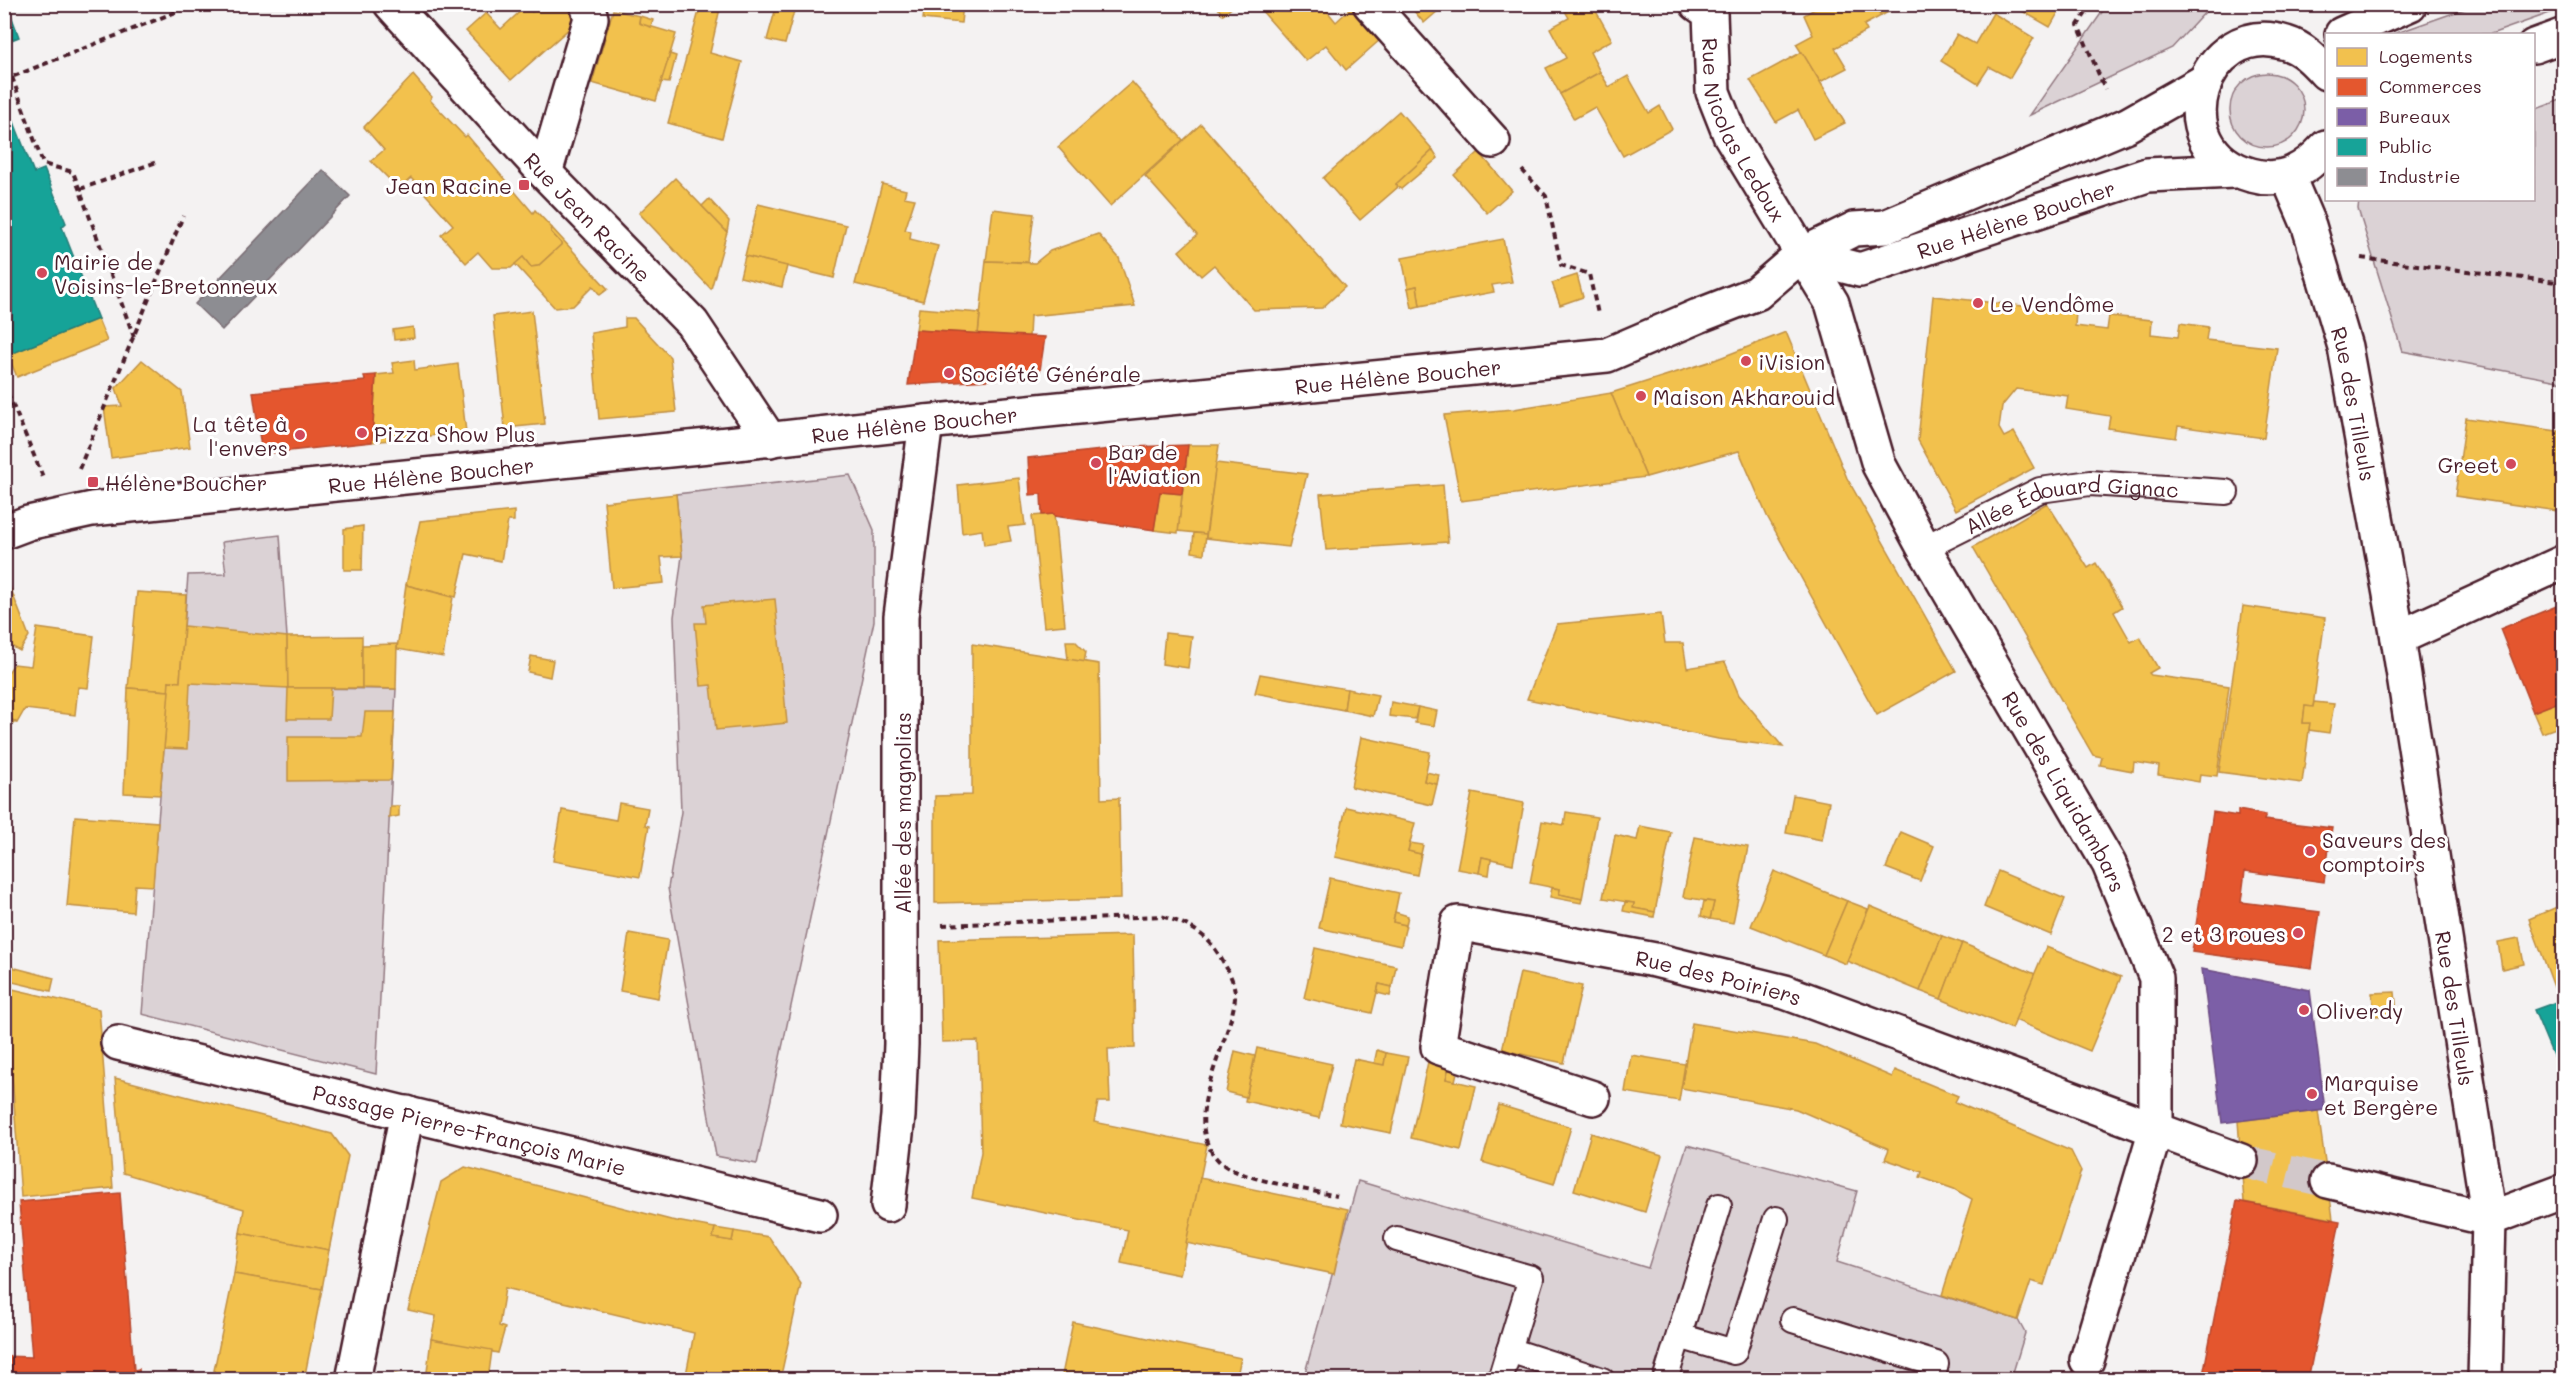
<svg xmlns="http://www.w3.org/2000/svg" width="2568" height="1384" font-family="Mali,sans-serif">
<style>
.green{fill:#dbd2d5;stroke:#927880;stroke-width:1.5}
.homes{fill:#f2c14e;stroke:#c09044;stroke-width:1.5}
.shops{fill:#e4572e;stroke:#b6462d;stroke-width:1.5}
.offices{fill:#7b5ea7;stroke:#6c4b82;stroke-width:1.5}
.public{fill:#17a398;stroke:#267b77;stroke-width:1.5}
.industry{fill:#8d8d92;stroke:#796c73;stroke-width:1.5}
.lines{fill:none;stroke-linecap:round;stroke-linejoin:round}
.minor-tunnel{stroke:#d2c8ca;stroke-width:33;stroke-dasharray:33 16;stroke-linecap:butt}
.service-casing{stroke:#4a1f2b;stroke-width:28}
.pedestrian-casing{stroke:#4a1f2b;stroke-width:38}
.minor-casing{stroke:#4a1f2b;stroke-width:38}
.tertiary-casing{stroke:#4a1f2b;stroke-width:38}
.path{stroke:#4a1f2b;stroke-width:4;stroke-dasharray:6 4.5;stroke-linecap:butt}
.service{stroke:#fff;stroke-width:24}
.pedestrian{stroke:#fff;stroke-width:33}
.minor{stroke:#fff;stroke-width:33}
.tertiary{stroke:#fff;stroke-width:33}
.poi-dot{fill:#d1495b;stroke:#fff;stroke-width:2}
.labels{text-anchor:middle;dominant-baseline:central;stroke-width:6;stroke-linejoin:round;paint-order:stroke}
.street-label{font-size:21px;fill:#4a1f2b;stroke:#fff}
.poi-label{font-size:21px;fill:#4a1f2b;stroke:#fff;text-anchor:start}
</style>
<rect width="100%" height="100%" fill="#f4f2f2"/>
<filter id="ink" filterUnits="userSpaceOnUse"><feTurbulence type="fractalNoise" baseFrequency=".0167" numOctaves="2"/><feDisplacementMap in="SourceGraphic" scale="12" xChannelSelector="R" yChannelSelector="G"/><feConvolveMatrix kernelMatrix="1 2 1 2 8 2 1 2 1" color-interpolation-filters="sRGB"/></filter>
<g filter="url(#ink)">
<g class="green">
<polygon points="2107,5 2229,5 2208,9 2172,48 2030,115"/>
<polygon points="2476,5 2563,4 2564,8 2491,34 2394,34"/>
<circle cx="2267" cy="110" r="37"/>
<polygon points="2563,99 2563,382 2402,351 2358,209 2359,200 2534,200 2534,110"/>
<polygon points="850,475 874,530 874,621 757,1164 716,1156 668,888 681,812 674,617 682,556 676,494"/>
<polygon points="280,535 287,637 288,688 396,689 376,1074 142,1014 164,748 180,681 188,575 226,574 222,542"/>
<polygon points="1687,1145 1857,1191 1837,1262 2018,1320 2025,1333 2011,1379 1303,1380 1358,1181 1648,1268"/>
</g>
<g class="homes">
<polygon points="540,4 568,4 573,20 572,26 511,80 466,31 486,13 501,29 526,6 532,12"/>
<polygon points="701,4 721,4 710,53 742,62 722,138 668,123"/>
<polygon points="777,4 796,4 785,44 767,40"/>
<polygon points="925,4 963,4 961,23 923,19"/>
<polygon points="1215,4 1236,4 1223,15"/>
<polygon points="1264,4 1313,4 1318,10 1323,6 1336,22 1353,6 1381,39 1346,70 1326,45 1306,61 1260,9"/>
<polygon points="1408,4 1446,4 1424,23"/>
<polygon points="1516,4 1528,4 1521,10"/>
<polygon points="1561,4 1592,4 1612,40 1590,52 1600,72 1560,94 1546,68 1566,58 1550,28 1569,18"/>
<polygon points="1823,4 1871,4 1881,16 1864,25 1867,31 1835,48 1847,68 1820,82 1796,44 1813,35 1804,15"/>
<polygon points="1871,4 1897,4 1899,6 1881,16"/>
<polygon points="2010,4 2063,4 2050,27"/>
<polygon points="613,10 640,16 639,23 676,34 656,101 592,83"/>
<polygon points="1993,13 2034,38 2010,78 1989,67 1978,84 1941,61 1957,34 1975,44"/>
<polygon points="640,16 653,20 651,27 639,23"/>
<polygon points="1802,52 1845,123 1813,139 1798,110 1776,122 1750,80"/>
<polygon points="670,54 676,56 669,83 661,82"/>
<polygon points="1600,72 1609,87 1628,76 1649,113 1660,106 1672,129 1623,156 1595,107 1574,119 1560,94"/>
<polygon points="413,75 432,97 430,100 465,137 467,135 533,213 535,210 552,228 551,232 562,244 538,266 531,267 523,257 511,268 492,268 478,252 466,263 441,235 453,225 411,178 399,189 371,161 384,150 364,127"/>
<polygon points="1132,82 1183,140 1110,206 1058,147"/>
<polygon points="1399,111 1433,150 1396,184 1398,187 1360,220 1323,178"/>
<polygon points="1201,124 1345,287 1322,308 1254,310 1214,265 1201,276 1179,251 1197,235 1145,176"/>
<polygon points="1433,150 1438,158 1401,189 1398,187 1396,184"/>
<polygon points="1479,152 1512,191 1487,213 1454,175"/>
<polygon points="675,178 727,232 711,289 639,213"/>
<polygon points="882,184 906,190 904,197 915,199 905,230 911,231 910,239 938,246 923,301 855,284"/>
<polygon points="709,199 729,221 727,232 702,206"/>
<polygon points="758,204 846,225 834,278 745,256"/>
<polygon points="993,209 1034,214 1028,262 986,261"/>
<polygon points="552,228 608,289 600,295 593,286 573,306 555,308 515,264 523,257 531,267 538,266 562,244 551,232"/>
<polygon points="1098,234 1119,258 1135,306 1030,316 1029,337 978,334 986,261 1035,263 1050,251"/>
<polygon points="1503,239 1512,282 1492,285 1494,292 1420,306 1417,286 1408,288 1402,258"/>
<polygon points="745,256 787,266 782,287 740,277"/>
<polygon points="1577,275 1583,297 1560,305 1552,283"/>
<polygon points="1417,286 1420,306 1412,308 1408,288"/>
<polygon points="1933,296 2076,312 2075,326 2107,330 2109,316 2152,320 2151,334 2178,337 2180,323 2208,327 2206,340 2277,348 2264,438 2178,426 2176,438 2108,428 2110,416 2066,409 2068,396 2016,389 2002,406 1999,428 2004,437 2014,432 2034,468 1956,510 1918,440"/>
<polygon points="919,308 980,313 978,334 916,330"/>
<polygon points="532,311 545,424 505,428 493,316"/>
<polygon points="625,318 634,318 670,357 676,412 599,419 591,333 625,327"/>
<polygon points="98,319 107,341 17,377 8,355"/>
<polygon points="413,327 414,338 394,340 393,330"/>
<polygon points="1786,332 1847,478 1956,671 1877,715 1767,516 1739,451 1646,477 1611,393 1712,361"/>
<polygon points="142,360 182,392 190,447 111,458 104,407 122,406 116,388"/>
<polygon points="414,360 415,370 458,364 466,432 372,442 376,375 394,373 392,363"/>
<polygon points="1611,393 1646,477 1461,501 1444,415 1514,409"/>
<polygon points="2466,418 2564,432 2564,512 2455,496"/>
<polygon points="1188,445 1219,445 1206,534 1178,531"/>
<polygon points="1216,463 1307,474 1289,547 1206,538"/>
<polygon points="1019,478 1025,525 1008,527 1011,541 984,545 982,530 962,533 958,485"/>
<polygon points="1443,485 1448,542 1326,550 1320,494"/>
<polygon points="1160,492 1182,494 1178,533 1154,530"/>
<polygon points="676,494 682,556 661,557 664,583 612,588 604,502"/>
<polygon points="2047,503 2088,568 2096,563 2122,607 2114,612 2131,642 2140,637 2158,668 2149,673 2151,675 2229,686 2217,776 2200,774 2199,782 2158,775 2159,766 2134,762 2133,771 2100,765 2102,757 2093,755 1973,547"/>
<polygon points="514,511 514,521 508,521 501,561 466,554 456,597 406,585 420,521"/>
<polygon points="1054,514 1065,625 1044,627 1032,516"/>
<polygon points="363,526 362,570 344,570 344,529"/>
<polygon points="1194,533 1206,534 1204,554 1192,552"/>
<polygon points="8,582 29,636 20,651 4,642 4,584"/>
<polygon points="406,585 453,597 443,657 397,649"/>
<polygon points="137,592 186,595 180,682 169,681 169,691 128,688"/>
<polygon points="775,599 787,723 716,730 711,685 701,686 695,623 706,623 704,605"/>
<polygon points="2243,606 2325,618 2313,707 2305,706 2303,723 2310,723 2302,783 2219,772"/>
<polygon points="1661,614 1665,643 1683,643 1687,668 1725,662 1739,695 1783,747 1718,739 1527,699 1557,624"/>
<polygon points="184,626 287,637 288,688 190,683 187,749 164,748 169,681 180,682"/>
<polygon points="37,628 94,636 88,688 78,687 75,715 25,709 17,723 4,715 4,678 14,664 31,666"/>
<polygon points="1165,633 1192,636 1188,668 1162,664"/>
<polygon points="362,636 362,688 288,688 287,637"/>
<polygon points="1066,641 1075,641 1086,652 1084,663 1068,660"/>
<polygon points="397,644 396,689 362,688 362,645"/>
<polygon points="972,644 1099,664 1101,799 1119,798 1121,899 935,903 935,796 972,795"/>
<polygon points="531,656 553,660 550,677 528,672"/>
<polygon points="1260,674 1347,689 1344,710 1255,693"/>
<polygon points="128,688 169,691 160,795 124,793"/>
<polygon points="288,688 331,688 329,719 287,719"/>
<polygon points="1347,689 1378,695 1373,716 1344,710"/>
<polygon points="2564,700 2564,725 2542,733 2533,712"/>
<polygon points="1391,702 1418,707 1415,719 1389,716"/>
<polygon points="2314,702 2334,704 2329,733 2309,730 2310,723 2303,723 2305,706 2313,707"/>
<polygon points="1418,707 1437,711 1434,726 1415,723"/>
<polygon points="365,712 395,712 391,780 288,781 288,737 362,737"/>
<polygon points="4,715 17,723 4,722"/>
<polygon points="1361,737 1430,752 1424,781 1437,784 1432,805 1351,787"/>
<polygon points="1426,772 1439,775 1437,784 1424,781"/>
<polygon points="1472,793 1524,803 1513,864 1482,857 1479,873 1457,869"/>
<polygon points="1793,795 1829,802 1822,840 1786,833"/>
<polygon points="619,803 648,808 645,825 649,826 640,877 553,861 562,810 616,820"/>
<polygon points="390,806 399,806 399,816 389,818"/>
<polygon points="1346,807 1415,823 1408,851 1421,854 1417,875 1335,857"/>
<polygon points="1566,812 1597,817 1582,899 1559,894 1560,889 1530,883 1542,821 1564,825"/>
<polygon points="75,816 158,822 153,886 135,885 133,912 67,906"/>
<polygon points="1640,826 1671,832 1655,912 1633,908 1634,903 1603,898 1615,835 1637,840"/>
<polygon points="1901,832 1934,846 1920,881 1886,868"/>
<polygon points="1695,837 1748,847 1733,923 1710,919 1714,902 1683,897"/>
<polygon points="1410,843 1423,845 1421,854 1408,851"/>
<polygon points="1482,857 1491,859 1489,875 1479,873"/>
<polygon points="1774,871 1847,901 1824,955 1751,926"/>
<polygon points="1998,871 2065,899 2051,935 1984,907"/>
<polygon points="1330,878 1399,893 1393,922 1406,925 1401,946 1319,928"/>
<polygon points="1552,888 1560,889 1559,894 1582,899 1581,903 1550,897"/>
<polygon points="1704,901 1714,902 1710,919 1701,916"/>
<polygon points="1847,901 1868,909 1846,964 1824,955"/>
<polygon points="1625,902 1634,903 1633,908 1655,912 1654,917 1623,911"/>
<polygon points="2564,904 2564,984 2554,987 2529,919"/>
<polygon points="1870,906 1942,936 1920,991 1847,961"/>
<polygon points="1395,912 1408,916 1406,925 1393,922"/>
<polygon points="629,933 668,940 658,998 620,991"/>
<polygon points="1133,935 1135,1048 1108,1049 1110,1102 1098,1102 1094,1122 1207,1145 1180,1275 1121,1263 1128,1230 972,1198 981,1152 978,1041 942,1042 939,940"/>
<polygon points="1942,936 1962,943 1941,999 1920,991"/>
<polygon points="2519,938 2524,964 2502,969 2498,942"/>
<polygon points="1962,943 2035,974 2012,1029 1941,999"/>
<polygon points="2046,947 2121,977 2090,1051 2015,1020"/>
<polygon points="1315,948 1396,966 1392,987 1379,984 1372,1013 1304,998"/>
<polygon points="4,965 54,978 51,991 4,980"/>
<polygon points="1520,973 1582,986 1564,1063 1502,1050"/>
<polygon points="1379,984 1392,987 1390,996 1377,993"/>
<polygon points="4,987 99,1009 113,1188 21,1197 9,1035 4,1034"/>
<polygon points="2395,992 2397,1015 2374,1016 2372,993"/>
<polygon points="1692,1023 1815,1044 1892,1077 1895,1070 1958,1096 1955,1102 2071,1151 2081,1171 2044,1285 2031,1281 2018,1320 1942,1295 1972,1199 1954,1189 1920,1177 1922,1172 1885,1159 1889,1149 1796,1109 1681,1088"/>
<polygon points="1257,1048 1332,1064 1319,1118 1245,1101"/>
<polygon points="1377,1050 1386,1053 1384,1065 1374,1064"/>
<polygon points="1235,1051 1255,1056 1246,1097 1226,1092"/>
<polygon points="1386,1053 1408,1057 1391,1133 1340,1123 1354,1059 1384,1065"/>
<polygon points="1631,1055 1685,1064 1679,1101 1625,1092"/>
<polygon points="1428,1062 1449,1067 1446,1079 1476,1086 1461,1150 1411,1138"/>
<polygon points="1449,1067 1458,1068 1455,1081 1446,1079"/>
<polygon points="115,1078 332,1134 348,1156 329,1250 240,1233 244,1209 123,1173"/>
<polygon points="1499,1105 1571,1127 1554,1184 1482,1162"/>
<polygon points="2318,1111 2333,1219 2244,1202 2238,1121"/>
<polygon points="1591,1133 1662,1155 1645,1212 1574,1190"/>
<polygon points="465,1167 671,1220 715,1228 713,1238 732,1241 734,1231 769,1237 801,1284 780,1380 685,1380 694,1333 505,1288 499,1326 505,1328 498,1353 431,1339 436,1316 408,1310 441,1182"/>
<polygon points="1200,1178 1348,1209 1334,1274 1186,1243"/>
<polygon points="715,1228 734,1231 732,1241 713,1238"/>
<polygon points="240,1233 329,1250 322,1289 234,1274"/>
<polygon points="234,1274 322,1289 304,1380 212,1380"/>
<polygon points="1073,1322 1241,1358 1236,1380 1061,1380"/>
<polygon points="431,1339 492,1350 488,1380 426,1380"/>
<polygon points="395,1374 424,1380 394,1380"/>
</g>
<g class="shops">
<polygon points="916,330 1045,337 1039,377 908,385"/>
<polygon points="376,375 372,442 262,454 253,392 365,381 364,376"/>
<polygon points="1188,445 1182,494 1160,492 1154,530 1054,516 1054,514 1042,515 1041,494 1030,495 1028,458 1130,447"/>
<polygon points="2564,596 2564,700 2533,712 2500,629 2559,605 2556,599"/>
<polygon points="2564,805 2564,822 2557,808"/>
<polygon points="2238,810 2266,815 2264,820 2332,828 2324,882 2245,871 2241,902 2320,912 2312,968 2192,952 2213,812 2238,816"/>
<polygon points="120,1193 134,1370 139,1369 140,1380 4,1380 4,1356 32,1357 19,1202"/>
<polygon points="2237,1201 2340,1221 2308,1380 2202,1380"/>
</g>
<polygon class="offices" points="2202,969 2310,990 2325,1110 2222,1123"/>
<g class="public">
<polygon points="4,4 7,4 19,37 4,43"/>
<polygon points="5,99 34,173 44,169 66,223 62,227 98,319 8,355 4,346"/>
<polygon points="2564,999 2564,1082 2534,1010"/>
</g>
<polygon class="industry" points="323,170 350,196 222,330 195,304"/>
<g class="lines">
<polyline class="minor-tunnel" points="2241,1161 2328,1181"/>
<defs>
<g id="service">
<path id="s1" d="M 1924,548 L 2040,490 L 2090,483 L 2226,492"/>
<polyline points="1397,1239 1531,1278 1500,1380"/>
<polyline points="1793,1320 1936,1364 1932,1380"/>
<polyline points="1679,1336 1734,1352 1776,1219"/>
<polyline points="1509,1350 1602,1380"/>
<polyline points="1665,1380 1719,1206"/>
</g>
<g id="pedestrian">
<path id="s2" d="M 118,1043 L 820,1215"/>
<polyline points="353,1380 407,1113"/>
</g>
<g id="minor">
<path id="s3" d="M 391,4 L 545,173 L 692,323 L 770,440"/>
<polyline points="1370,4 1493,141"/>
<path id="s4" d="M 1697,4 L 1710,13 L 1713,92 L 1730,135 L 1832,303 L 1879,465 L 1924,548 L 2109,864 L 2156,978 L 2156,1129 L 2087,1360"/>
<polyline points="545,173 591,18 587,4"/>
<path id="s5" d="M 2288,177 L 2309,226 L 2345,347 L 2398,638 L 2489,1219 L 2485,1380"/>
<polyline points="2398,638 2564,562"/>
<path id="s6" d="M 1593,1098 L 1438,1047 L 1458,923 L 1655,960 L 1785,992 L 2241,1161"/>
<polyline points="2328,1181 2489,1219 2564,1191"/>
<polyline points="888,1205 898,1116 901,1044 901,616 926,422"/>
</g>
<g id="tertiary">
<polyline points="2342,34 2410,4"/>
<polyline points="2534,46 2564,35"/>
<path d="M 2326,73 C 2315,61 2303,48 2286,43 C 2202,16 2159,150 2251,175 C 2283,184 2305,170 2326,147"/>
<path id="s7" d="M 1801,255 L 1860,270 L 2147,175 L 2234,171"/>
<path id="s8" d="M 4,532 L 28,523 L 92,509 L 728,444 L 926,422 L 1607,355 L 1698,316 L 1757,293 L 1801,255 L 1854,229 L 1885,227 L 2127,125 L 2203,82"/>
</g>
</defs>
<use href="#service" class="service-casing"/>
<use href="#pedestrian" class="pedestrian-casing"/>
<use href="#minor" class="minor-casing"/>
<use href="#tertiary" class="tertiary-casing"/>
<g class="path">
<polyline points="2092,4 2078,25 2105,89"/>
<polyline points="12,77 43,164 73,172 134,337"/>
<polyline points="4,80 196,4"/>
<polyline points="1522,170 1546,196 1561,265 1589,274 1598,314"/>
<polyline points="80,189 157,162"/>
<polyline points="2361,258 2564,283"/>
<polyline points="4,384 43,477"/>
<polyline points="79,469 183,216"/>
<path d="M 942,925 L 1161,916 C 1186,923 1205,932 1219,955 C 1227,968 1236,983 1235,998 C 1230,1047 1177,1121 1220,1162 C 1237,1179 1310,1190 1337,1196"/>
</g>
<use href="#service" class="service"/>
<use href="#pedestrian" class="pedestrian"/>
<use href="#minor" class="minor"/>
<use href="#tertiary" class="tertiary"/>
</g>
</g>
<g class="poi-dot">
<rect x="518" y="179" width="12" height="12" rx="3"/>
<circle cx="42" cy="273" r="6"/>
<circle cx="1978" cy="303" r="6"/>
<circle cx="1746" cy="361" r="6"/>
<circle cx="949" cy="373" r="6"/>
<circle cx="1641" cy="396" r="6"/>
<circle cx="362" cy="433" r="6"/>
<circle cx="300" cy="435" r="6"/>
<circle cx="1096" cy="463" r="6"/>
<circle cx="2511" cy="464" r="6"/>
<rect x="87" y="476" width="12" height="12" rx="3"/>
<circle cx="2310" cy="851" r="6"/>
<circle cx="2298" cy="933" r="6"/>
<circle cx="2304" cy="1010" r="6"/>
<circle cx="2312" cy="1094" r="6"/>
</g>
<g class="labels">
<g class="street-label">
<text stroke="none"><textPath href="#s4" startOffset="140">Rue Nicolas Ledoux</textPath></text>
<text stroke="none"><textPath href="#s3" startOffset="290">Rue Jean Racine</textPath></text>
<text stroke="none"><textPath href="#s7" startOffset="225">Rue Hélène Boucher</textPath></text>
<text stroke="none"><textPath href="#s8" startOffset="1404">Rue Hélène Boucher</textPath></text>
<text stroke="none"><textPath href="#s5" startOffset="237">Rue des Tilleuls</textPath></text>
<text stroke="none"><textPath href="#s8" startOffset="918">Rue Hélène Boucher</textPath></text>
<text stroke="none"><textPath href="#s8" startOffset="432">Rue Hélène Boucher</textPath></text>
<text stroke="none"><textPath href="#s1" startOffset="158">Allée Édouard Gignac</textPath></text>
<text stroke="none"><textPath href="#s4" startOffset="882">Rue des Liquidambars</textPath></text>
<text transform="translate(902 813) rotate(-90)">Allée des magnolias</text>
<text stroke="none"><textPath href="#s6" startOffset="555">Rue des Poiriers</textPath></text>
<text stroke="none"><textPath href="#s5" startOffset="850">Rue des Tilleuls</textPath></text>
<text stroke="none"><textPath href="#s2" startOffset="362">Passage Pierre-François Marie</textPath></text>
</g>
<g class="poi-label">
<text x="512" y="185" text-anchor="end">Jean Racine</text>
<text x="54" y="261">Mairie de<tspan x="54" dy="24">Voisins-le-Bretonneux</tspan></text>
<text x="1990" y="303">Le Vendôme</text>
<text x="1758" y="361">iVision</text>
<text x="961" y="373">Société Générale</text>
<text x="1653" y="396">Maison Akharouid</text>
<text x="288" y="423" text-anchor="end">La tête à<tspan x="288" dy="24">l'envers</tspan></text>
<text x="374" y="433">Pizza Show Plus</text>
<text x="1108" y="451">Bar de<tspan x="1108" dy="24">l'Aviation</tspan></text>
<text x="2499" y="464" text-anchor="end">Greet</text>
<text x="105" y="482">Hélène Boucher</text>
<text x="2322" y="839">Saveurs des<tspan x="2322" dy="24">comptoirs</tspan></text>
<text x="2286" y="933" text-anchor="end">2 et 3 roues</text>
<text x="2316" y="1010">Oliverdy</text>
<text x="2324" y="1082">Marquise<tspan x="2324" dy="24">et Bergère</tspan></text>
</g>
</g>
<rect width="2568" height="1384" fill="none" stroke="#fff" stroke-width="24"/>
<rect x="12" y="12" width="2544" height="1360" fill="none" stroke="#4a1f2b" stroke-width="2" filter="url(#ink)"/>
<rect x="2325" y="33" width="210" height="168" fill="#ffffff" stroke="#b7a5aa" stroke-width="1.5"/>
<rect x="2337" y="48" width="30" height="18" fill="#f2c14e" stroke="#b7a5aa" stroke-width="1.5"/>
<text x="2379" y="63" font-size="18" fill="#4a1f2b">Logements</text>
<rect x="2337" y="78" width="30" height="18" fill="#e4572e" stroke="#b7a5aa" stroke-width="1.5"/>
<text x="2379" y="93" font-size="18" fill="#4a1f2b">Commerces</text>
<rect x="2337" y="108" width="30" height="18" fill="#7b5ea7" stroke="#b7a5aa" stroke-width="1.5"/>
<text x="2379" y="123" font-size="18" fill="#4a1f2b">Bureaux</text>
<rect x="2337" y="138" width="30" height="18" fill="#17a398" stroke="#b7a5aa" stroke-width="1.5"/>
<text x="2379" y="153" font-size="18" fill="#4a1f2b">Public</text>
<rect x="2337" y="168" width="30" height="18" fill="#8d8d92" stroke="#b7a5aa" stroke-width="1.5"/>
<text x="2379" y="183" font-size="18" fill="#4a1f2b">Industrie</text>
</svg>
